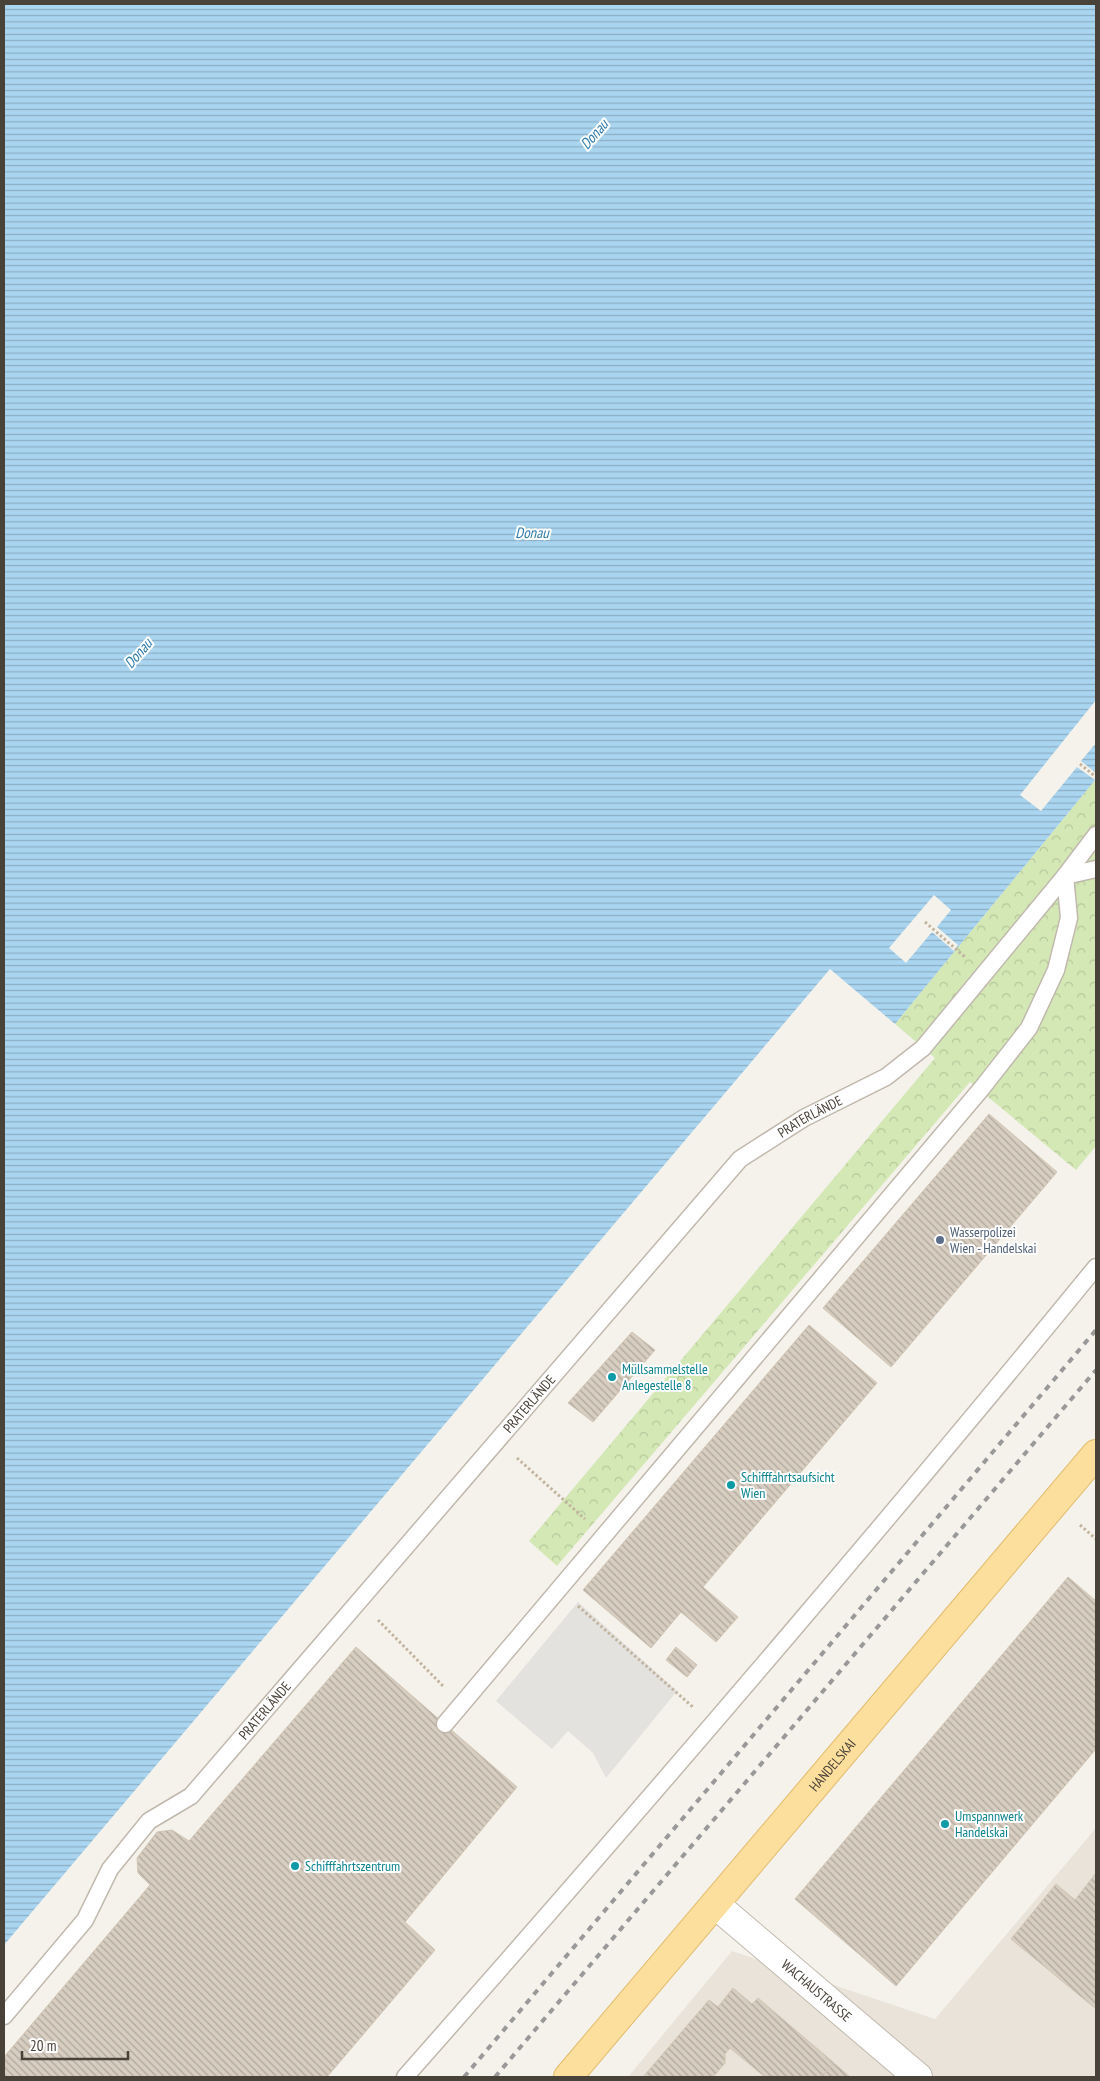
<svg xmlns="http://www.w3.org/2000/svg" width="1100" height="2081" font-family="'PT Sans Narrow',sans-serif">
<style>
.residential{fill:#e9e3d9}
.park{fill:url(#park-crowns)}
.parking{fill:#e4e2df}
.water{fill:url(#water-rules)}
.pier{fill:#f5f2eb}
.building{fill:url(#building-back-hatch);stroke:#d1c5b4}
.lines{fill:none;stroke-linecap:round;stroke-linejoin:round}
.service-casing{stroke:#c1b9ad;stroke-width:19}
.minor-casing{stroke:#c1b9ad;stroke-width:30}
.primary-casing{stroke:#e2bb6c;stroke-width:30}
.path{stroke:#c2b49f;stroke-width:3;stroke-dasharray:2.5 2.5;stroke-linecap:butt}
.service{stroke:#fff;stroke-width:16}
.minor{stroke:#fff;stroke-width:28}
.primary{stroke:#fcde9d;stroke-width:28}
.rail{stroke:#999;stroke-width:4;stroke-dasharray:6 6;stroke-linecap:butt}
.service-dot{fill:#5c6f8a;stroke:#fff;stroke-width:2}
.culture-dot{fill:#0f9aa8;stroke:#fff;stroke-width:2}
.labels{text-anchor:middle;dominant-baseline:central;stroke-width:4;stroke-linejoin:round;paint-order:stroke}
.street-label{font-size:14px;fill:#494239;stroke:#fff}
.service-label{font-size:14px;fill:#4e5e75;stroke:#fff;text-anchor:start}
.culture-label{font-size:14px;fill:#0d838f;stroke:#fff;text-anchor:start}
.water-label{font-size:15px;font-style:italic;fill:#307cad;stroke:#fff}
</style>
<defs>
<pattern id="park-crowns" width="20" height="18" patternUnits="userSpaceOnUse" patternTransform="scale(1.25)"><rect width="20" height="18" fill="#d3e8b5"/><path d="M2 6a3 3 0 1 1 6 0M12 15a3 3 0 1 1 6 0" fill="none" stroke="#b7c89c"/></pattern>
<pattern id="water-rules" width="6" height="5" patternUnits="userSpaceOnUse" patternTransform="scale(1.25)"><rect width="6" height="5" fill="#a9d5f0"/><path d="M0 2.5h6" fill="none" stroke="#8caec3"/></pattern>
<pattern id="building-back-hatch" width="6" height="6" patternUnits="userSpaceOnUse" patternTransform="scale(1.25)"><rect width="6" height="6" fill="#d7cdc0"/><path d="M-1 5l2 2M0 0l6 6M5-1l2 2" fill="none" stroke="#b0a89d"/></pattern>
</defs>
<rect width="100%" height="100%" fill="#f5f2eb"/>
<polygon class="residential" points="1096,1828 1096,2077 628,2077 732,1951 935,2019"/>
<polygon class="park" points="1096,779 1096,1146 1076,1170 970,1082 557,1566 529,1541 935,1058 895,1024"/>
<polygon class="parking" points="578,1602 677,1691 606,1778 593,1753 568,1731 552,1749 496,1701"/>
<polygon class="water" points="4,4 1096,4 1096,779 895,1024 830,969 4,1945"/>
<g class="pier">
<polygon points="1096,700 1096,743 1081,761 1096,773 1096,779 1095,780 1077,767 1041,811 1020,795"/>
<polygon points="934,895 951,910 937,927 958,945 954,951 932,932 906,963 889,948"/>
</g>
<g class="building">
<polygon points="989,1114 1057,1172 891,1367 823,1308"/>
<polygon points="809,1325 877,1383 703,1587 738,1617 716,1642 681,1612 651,1648 583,1590"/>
<polygon points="632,1332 655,1350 593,1422 568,1403"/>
<polygon points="1068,1577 1096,1601 1096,1749 896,1986 795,1899"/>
<polygon points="356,1647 517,1787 405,1922 435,1950 327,2077 4,2077 4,2057 150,1885 138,1873 137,1858 157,1832 172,1830 189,1841"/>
<polygon points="676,1647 697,1665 687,1677 666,1660"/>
<polygon points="1096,1873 1096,2009 1011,1939 1056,1884 1075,1900"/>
<polygon points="733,1988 752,2004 758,1998 834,2063 821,2077 765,2077 730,2048 725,2054 725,2063 713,2077 643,2077 709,2000 718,2007"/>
<polygon points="834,2063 850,2077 821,2077"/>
</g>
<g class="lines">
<defs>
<g id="service">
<polyline points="445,1724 982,1088 1029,1028 1056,970 1069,918 1065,876 1096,869"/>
<path id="s1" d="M 4,2016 L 85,1920 L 110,1869 L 149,1821 L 191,1796 L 740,1159 L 804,1118 L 886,1077 L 923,1048 L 1065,876 L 1096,835"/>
<path d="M 405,2077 C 640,1811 871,1542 1096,1267"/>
</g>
<g id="minor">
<path id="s2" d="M 716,1905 L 918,2077"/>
</g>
<g id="primary">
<path id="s3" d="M 568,2077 L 1096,1454"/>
</g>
</defs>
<use href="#service" class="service-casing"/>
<use href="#minor" class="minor-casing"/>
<use href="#primary" class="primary-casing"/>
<g class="path">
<polyline points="1080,764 1096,777"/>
<polyline points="925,922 965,957"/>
<polyline points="517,1458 585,1519"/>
<polyline points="1080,1525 1096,1539"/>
<polyline points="578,1606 694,1708"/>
<polyline points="378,1620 444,1687"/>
</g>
<use href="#service" class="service"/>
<use href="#minor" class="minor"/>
<use href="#primary" class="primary"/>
<g class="rail">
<polyline points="464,2077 1096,1330"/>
<polyline points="495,2077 1096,1370"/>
</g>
</g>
<circle class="service-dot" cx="940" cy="1240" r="5"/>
<g class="culture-dot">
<circle cx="612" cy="1377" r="5"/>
<circle cx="731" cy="1485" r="5"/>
<circle cx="945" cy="1824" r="5"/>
<circle cx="295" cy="1866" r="5"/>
</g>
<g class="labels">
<g class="street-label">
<text stroke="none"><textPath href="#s1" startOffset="1216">PRATERLÄNDE</textPath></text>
<text stroke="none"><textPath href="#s1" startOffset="811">PRATERLÄNDE</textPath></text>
<text stroke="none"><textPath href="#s1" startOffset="406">PRATERLÄNDE</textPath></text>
<text stroke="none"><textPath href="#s3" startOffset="409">HANDELSKAI</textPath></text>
<text stroke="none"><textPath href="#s2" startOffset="132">WACHAUSTRASSE</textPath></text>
</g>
<g class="service-label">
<text x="950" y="1232">Wasserpolizei<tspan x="950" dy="16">Wien - Handelskai</tspan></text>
</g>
<g class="culture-label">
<text x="622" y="1369">Müllsammelstelle<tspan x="622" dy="16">Anlegestelle 8</tspan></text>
<text x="741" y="1477">Schifffahrtsaufsicht<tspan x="741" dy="16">Wien</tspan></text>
<text x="955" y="1816">Umspannwerk<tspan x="955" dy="16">Handelskai</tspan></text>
<text x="305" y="1866">Schifffahrtszentrum</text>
</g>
<g class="water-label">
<text transform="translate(594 134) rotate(-49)">Donau</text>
<text x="532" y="532">Donau</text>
<text transform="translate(138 653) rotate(-49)">Donau</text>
</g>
</g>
<rect width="1100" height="2081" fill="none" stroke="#494239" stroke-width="10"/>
<path d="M22 2051v8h106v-8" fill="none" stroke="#494239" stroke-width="2.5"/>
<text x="30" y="2051" font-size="15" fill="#494239" stroke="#ffffff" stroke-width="4" paint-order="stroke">20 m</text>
</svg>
